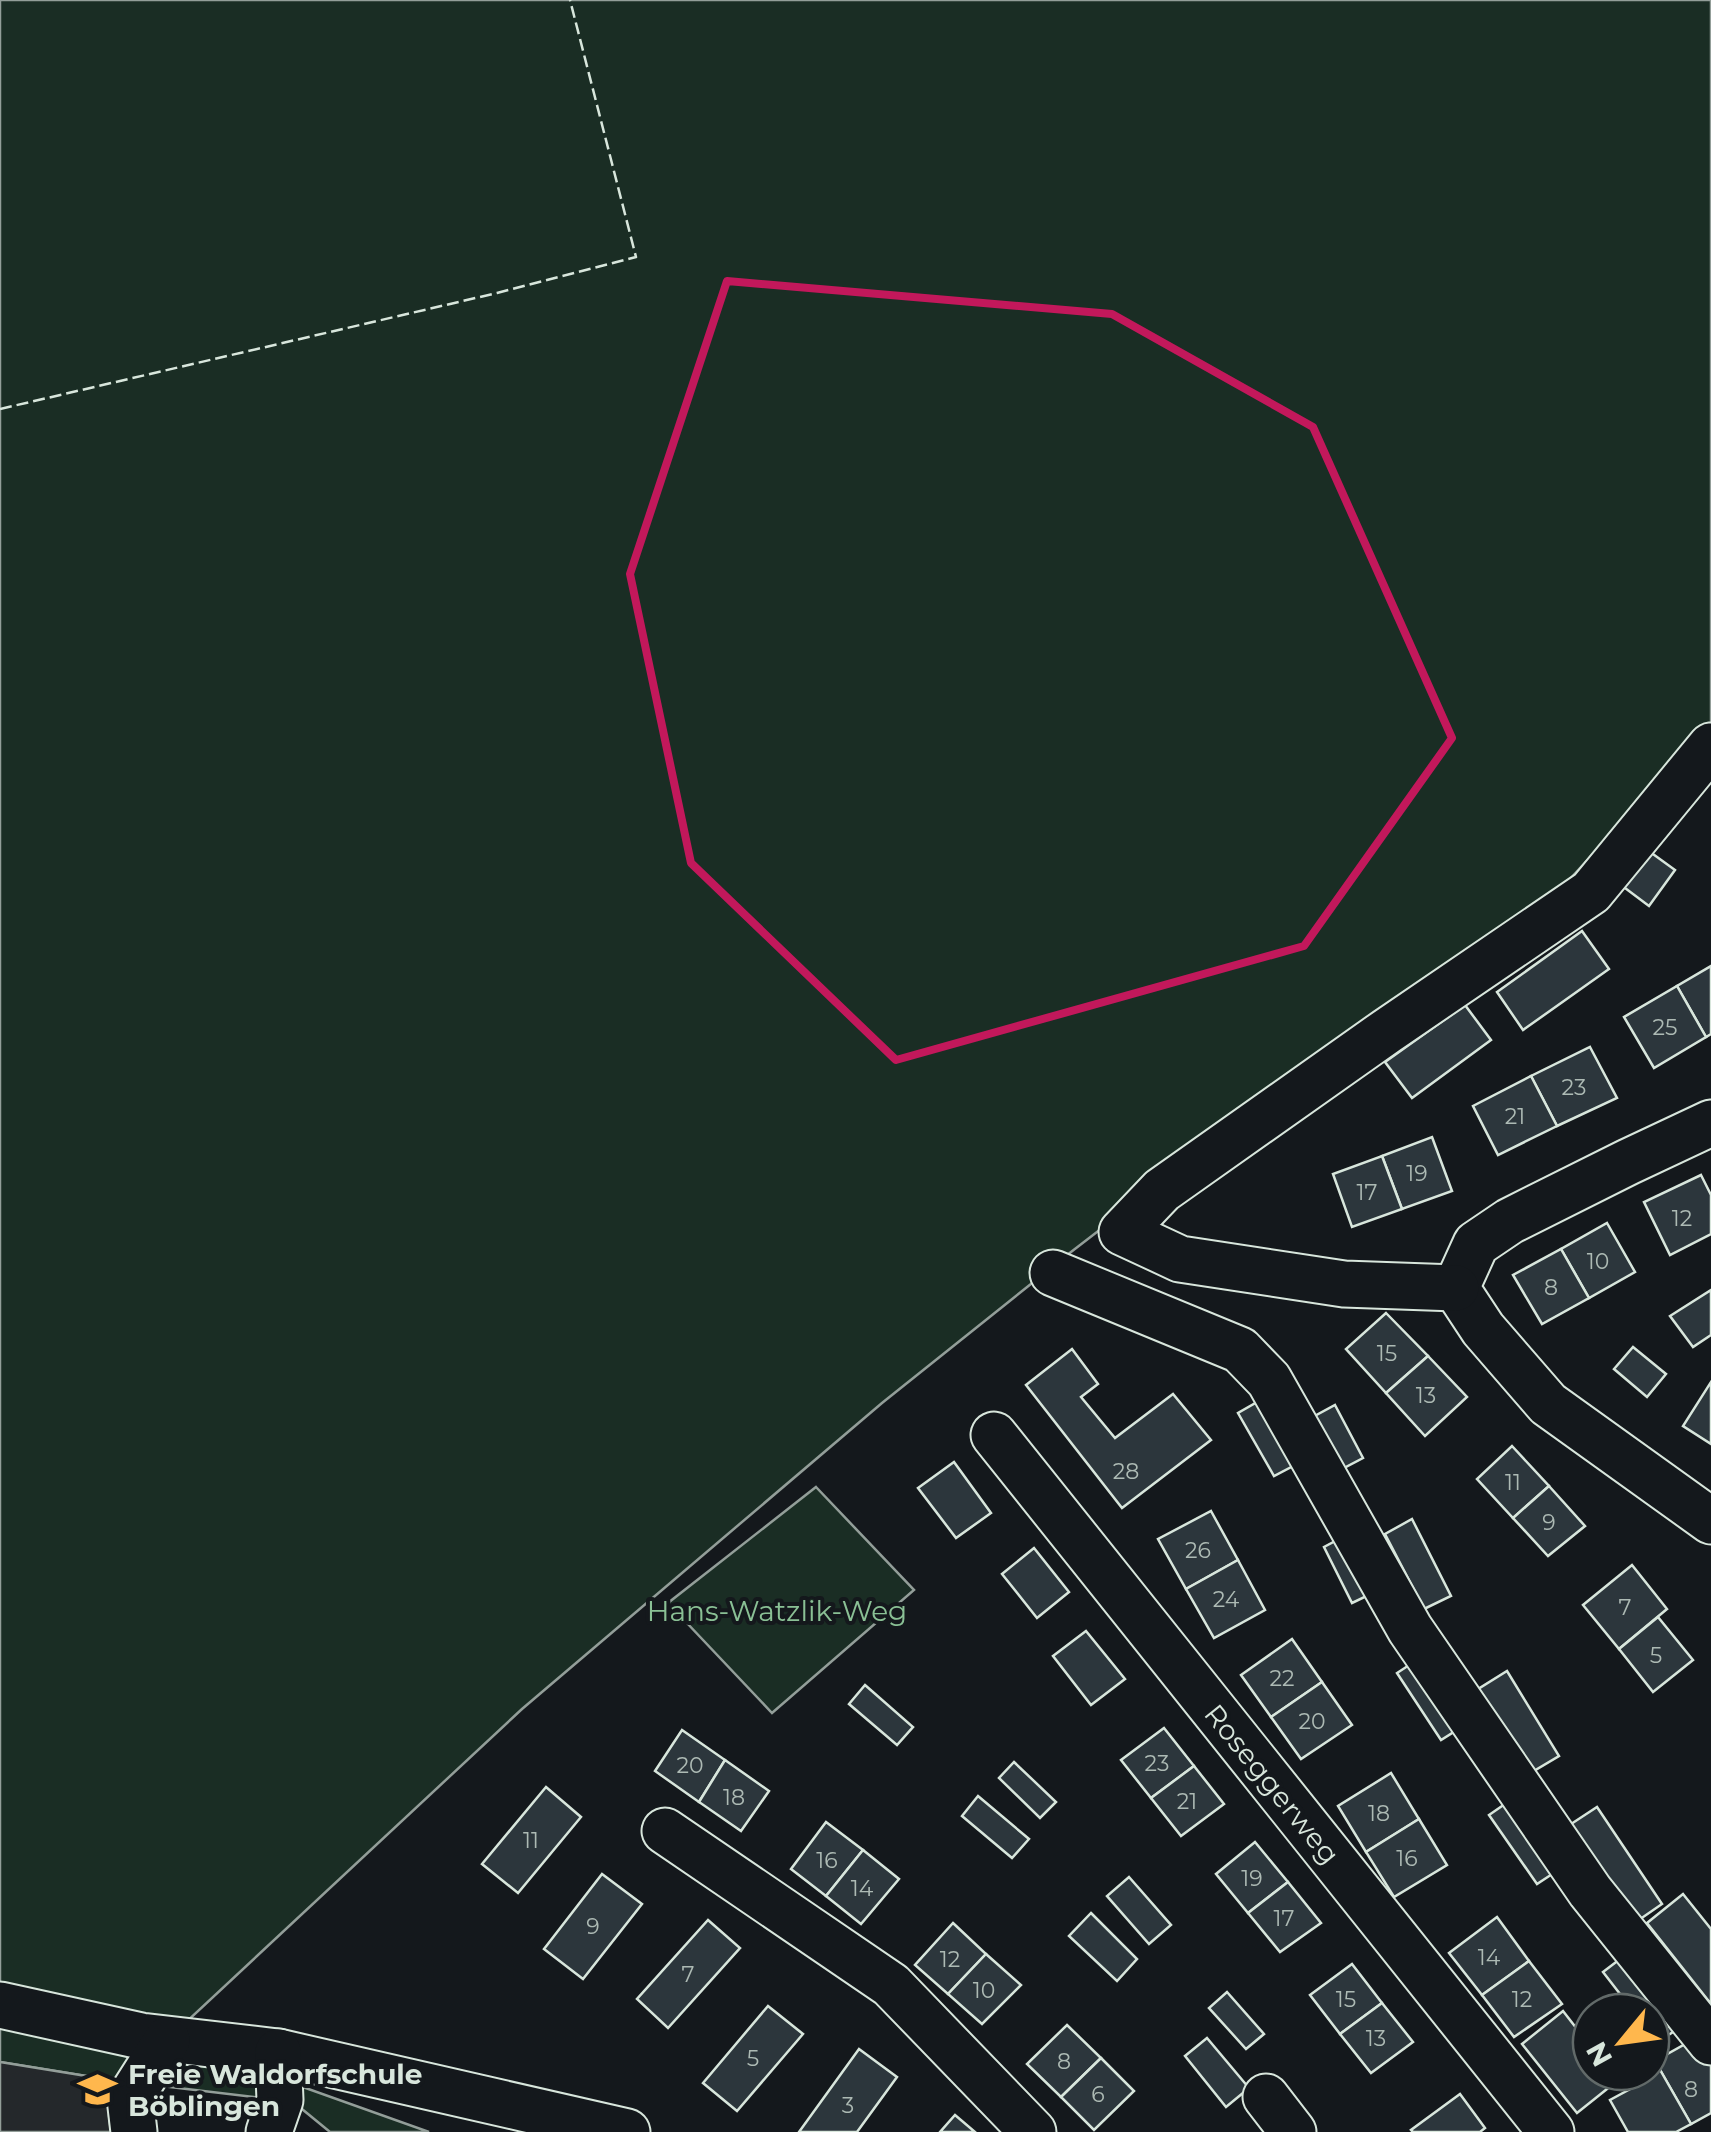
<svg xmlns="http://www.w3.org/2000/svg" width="1711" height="2132" font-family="Montserrat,sans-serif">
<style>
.green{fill:#1a2d24;stroke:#939e99;stroke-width:2.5}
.parking{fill:#24282b;stroke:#939e99;stroke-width:2.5}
.building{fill:#2c363c;stroke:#d8e6dc;stroke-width:2.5}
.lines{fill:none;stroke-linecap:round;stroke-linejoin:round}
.minor-casing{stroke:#d8e6dc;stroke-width:49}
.minor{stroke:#14181c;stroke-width:45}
.fence{stroke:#d8e6dc;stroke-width:2.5;stroke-dasharray:12 5;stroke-linecap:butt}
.marked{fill:none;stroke:#c2185b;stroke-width:8;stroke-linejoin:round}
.labels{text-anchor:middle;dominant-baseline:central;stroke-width:8;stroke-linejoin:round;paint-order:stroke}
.number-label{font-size:22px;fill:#adbab4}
.park-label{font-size:28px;fill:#8ac095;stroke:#14181c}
.street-label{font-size:28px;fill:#d8e6dc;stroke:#14181c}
.poi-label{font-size:28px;font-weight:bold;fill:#d8e6dc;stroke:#14181c;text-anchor:start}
</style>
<rect width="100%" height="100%" fill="#14181c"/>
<g class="green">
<polygon points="0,0 1711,0 1711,726 1569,880 1197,1155 1071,1252 882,1403 522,1709 168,2039 429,2132 330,2132 297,2105 280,2100 111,2080 0,2062"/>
<polygon points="816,1487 914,1590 772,1713 668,1603"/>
</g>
<polygon class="parking" points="0,2062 111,2080 109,2116 111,2132 0,2132"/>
<g class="building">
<polygon points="1646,849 1675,870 1649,906 1621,885"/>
<polygon points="1582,931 1609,969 1523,1030 1497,992"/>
<polygon points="1711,966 1711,1034 1706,1037 1677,986"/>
<polygon points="1677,986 1706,1037 1654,1068 1624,1017"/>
<polygon points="1465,1005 1491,1040 1412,1098 1385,1062"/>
<polygon points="1590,1047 1617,1098 1557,1126 1531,1076"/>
<polygon points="1531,1076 1557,1126 1498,1155 1473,1106"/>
<polygon points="1432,1137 1452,1191 1402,1209 1382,1156"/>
<polygon points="1382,1156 1402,1209 1352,1227 1333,1174"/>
<polygon points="1701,1175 1711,1195 1711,1234 1670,1255 1644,1202"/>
<polygon points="1607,1223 1635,1272 1589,1298 1561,1249"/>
<polygon points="1561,1249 1589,1298 1542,1324 1513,1275"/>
<polygon points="1711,1290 1711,1335 1693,1347 1670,1316"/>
<polygon points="1386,1313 1428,1356 1386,1393 1346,1349"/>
<polygon points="1633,1347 1666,1374 1647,1397 1614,1369"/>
<polygon points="1072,1349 1098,1384 1081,1397 1115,1438 1173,1394 1211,1440 1122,1508 1026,1385"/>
<polygon points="1428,1356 1467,1397 1425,1436 1386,1393"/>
<polygon points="1711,1382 1711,1444 1683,1426"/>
<polygon points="1259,1401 1295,1465 1274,1476 1238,1413"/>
<polygon points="1335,1405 1363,1458 1340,1470 1311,1418"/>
<polygon points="1512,1446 1549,1486 1513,1518 1477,1479"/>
<polygon points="954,1462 991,1513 956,1538 918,1488"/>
<polygon points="1549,1486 1585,1526 1548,1556 1513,1518"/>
<polygon points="1211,1511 1238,1560 1186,1589 1158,1539"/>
<polygon points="1412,1519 1451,1596 1424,1609 1385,1534"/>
<polygon points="1343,1537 1371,1594 1352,1603 1324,1547"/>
<polygon points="1034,1548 1069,1592 1037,1618 1002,1574"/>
<polygon points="1238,1560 1265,1610 1214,1638 1186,1589"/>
<polygon points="1632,1565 1667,1609 1619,1649 1583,1605"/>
<polygon points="1658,1617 1693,1660 1653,1692 1619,1649"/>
<polygon points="1086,1631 1125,1679 1091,1705 1053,1656"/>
<polygon points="1292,1639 1322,1682 1271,1717 1241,1675"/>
<polygon points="1417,1660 1460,1728 1441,1740 1397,1673"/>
<polygon points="1507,1671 1559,1756 1527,1775 1475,1691"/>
<polygon points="1322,1682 1352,1725 1301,1759 1271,1717"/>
<polygon points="865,1685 913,1727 897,1745 849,1704"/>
<polygon points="1164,1728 1194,1766 1151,1798 1121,1760"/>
<polygon points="682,1730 725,1760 699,1802 655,1771"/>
<polygon points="725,1760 769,1791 741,1831 699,1802"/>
<polygon points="1014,1762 1056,1802 1040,1818 999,1778"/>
<polygon points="1194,1766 1224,1804 1181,1836 1151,1798"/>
<polygon points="1391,1773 1419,1819 1366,1852 1338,1806"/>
<polygon points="546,1787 581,1817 518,1893 482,1864"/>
<polygon points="1518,1795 1566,1865 1537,1884 1489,1815"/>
<polygon points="978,1796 1029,1839 1012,1858 962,1816"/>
<polygon points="1597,1807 1662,1904 1633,1924 1568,1826"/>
<polygon points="1419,1819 1447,1865 1394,1897 1366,1852"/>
<polygon points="826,1822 863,1850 826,1896 791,1869"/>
<polygon points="1255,1842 1288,1882 1248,1913 1216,1874"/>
<polygon points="863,1850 899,1879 861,1924 826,1896"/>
<polygon points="602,1874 642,1904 583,1979 544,1949"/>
<polygon points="1129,1877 1171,1925 1149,1944 1107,1896"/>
<polygon points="1288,1882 1321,1923 1280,1952 1248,1913"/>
<polygon points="1683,1894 1711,1929 1711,2004 1647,1923"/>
<polygon points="1091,1913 1137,1959 1117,1981 1069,1936"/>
<polygon points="1497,1917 1529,1961 1482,1995 1449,1953"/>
<polygon points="708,1920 740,1948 668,2028 637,1999"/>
<polygon points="953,1923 986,1954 948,1994 915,1965"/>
<polygon points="986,1954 1021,1985 982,2024 948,1994"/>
<polygon points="1624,1956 1679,2028 1658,2042 1651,2033 1651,2012 1634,2012 1603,1972"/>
<polygon points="1529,1961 1562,2004 1514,2037 1482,1995"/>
<polygon points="1352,1964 1382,2003 1340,2034 1310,1995"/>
<polygon points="1227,1992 1264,2034 1246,2049 1209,2008"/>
<polygon points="1382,2003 1413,2042 1371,2073 1340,2034"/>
<polygon points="768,2006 803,2034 737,2111 703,2083"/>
<polygon points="1563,2011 1591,2047 1591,2072 1610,2072 1617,2081 1577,2113 1522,2044"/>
<polygon points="1067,2025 1101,2058 1061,2097 1027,2064"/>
<polygon points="1207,2038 1249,2088 1226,2107 1185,2056"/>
<polygon points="1696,2038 1711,2065 1711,2113 1691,2124 1655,2061"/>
<polygon points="859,2049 897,2077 857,2132 799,2132"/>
<polygon points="1101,2058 1134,2091 1094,2130 1061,2097"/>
<polygon points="1655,2061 1691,2124 1676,2132 1628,2132 1610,2100 1632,2088 1626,2077 1635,2072 1651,2072 1651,2063"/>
<polygon points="1460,2094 1485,2128 1480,2132 1413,2132 1411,2130"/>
<polygon points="955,2115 975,2132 940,2132"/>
</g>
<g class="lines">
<defs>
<g id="minor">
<polyline points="1711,1123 1628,1162 1510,1221 1476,1244 1456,1288 1483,1329 1548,1404 1711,1521"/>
<polyline points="1053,1273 1240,1350 1269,1380 1410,1629 1590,1891 1711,2042"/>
<polyline points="1456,1288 1344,1284 1180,1259 1122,1232 1162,1190 1387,1031 1591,892 1711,746"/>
<polyline points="994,1435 1551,2132"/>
<polyline points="665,1831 891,1985 1033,2132"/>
<polyline points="0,2005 141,2036 278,2052 627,2132"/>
<polyline points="1266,2097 1293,2132"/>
<polyline points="134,2132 130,2098 167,2040"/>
<polyline points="269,2132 280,2100 278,2052"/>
</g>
</defs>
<use href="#minor" class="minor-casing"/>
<use href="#minor" class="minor"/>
<polyline class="fence" points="0,409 497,293 636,257 570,0"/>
</g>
<path class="marked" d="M 727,281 L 1112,314 L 1313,427 L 1452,738 L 1304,946 L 896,1060 L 691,863 L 630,574 Z"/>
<defs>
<symbol id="school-bare" viewBox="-9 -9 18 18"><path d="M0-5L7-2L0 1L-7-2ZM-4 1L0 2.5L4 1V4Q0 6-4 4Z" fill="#ffb74d" stroke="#14181c" stroke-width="2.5" paint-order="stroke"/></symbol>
</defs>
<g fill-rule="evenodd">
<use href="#school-bare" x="70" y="2062" width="55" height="55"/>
</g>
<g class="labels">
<g class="number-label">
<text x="1665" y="1027">25</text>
<text x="1574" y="1087">23</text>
<text x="1515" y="1116">21</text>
<text x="1417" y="1173">19</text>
<text x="1367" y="1192">17</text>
<text x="1682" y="1218">12</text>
<text x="1598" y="1261">10</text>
<text x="1551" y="1287">8</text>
<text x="1387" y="1353">15</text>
<text x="1426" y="1395">13</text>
<text x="1126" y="1471">28</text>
<text x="1513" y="1482">11</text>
<text x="1549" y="1522">9</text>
<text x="1198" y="1550">26</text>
<text x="1226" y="1599">24</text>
<text x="1625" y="1607">7</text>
<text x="1656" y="1655">5</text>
<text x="1282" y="1678">22</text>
<text x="1312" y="1721">20</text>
<text x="1157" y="1763">23</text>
<text x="690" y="1765">20</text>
<text x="734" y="1797">18</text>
<text x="1187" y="1801">21</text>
<text x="1379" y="1813">18</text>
<text x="531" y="1840">11</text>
<text x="1407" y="1858">16</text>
<text x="827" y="1860">16</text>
<text x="1252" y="1878">19</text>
<text x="862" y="1888">14</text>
<text x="1284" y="1918">17</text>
<text x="593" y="1926">9</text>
<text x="1489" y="1957">14</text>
<text x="950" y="1959">12</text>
<text x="688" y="1974">7</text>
<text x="984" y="1990">10</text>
<text x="1346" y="1999">15</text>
<text x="1522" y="1999">12</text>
<text x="1376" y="2038">13</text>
<text x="753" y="2058">5</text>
<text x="1064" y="2061">8</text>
<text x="1691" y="2089">8</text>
<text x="1098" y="2094">6</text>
<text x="848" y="2105">3</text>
</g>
<g class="park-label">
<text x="777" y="1611">Hans-Watzlik-Weg</text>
</g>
<g class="street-label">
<text transform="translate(1272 1784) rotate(51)">Roseggerweg</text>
</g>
<g class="poi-label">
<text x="128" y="2074">Freie Waldorfschule<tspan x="128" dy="32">Böblingen</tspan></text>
</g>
</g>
<g transform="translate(1621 2042) rotate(241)"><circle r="48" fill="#14181c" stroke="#626a69" stroke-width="2.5"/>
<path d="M0-8L18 38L0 25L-18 38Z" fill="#ffb74d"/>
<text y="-15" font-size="28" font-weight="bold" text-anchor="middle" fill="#d8e6dc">N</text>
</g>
</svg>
